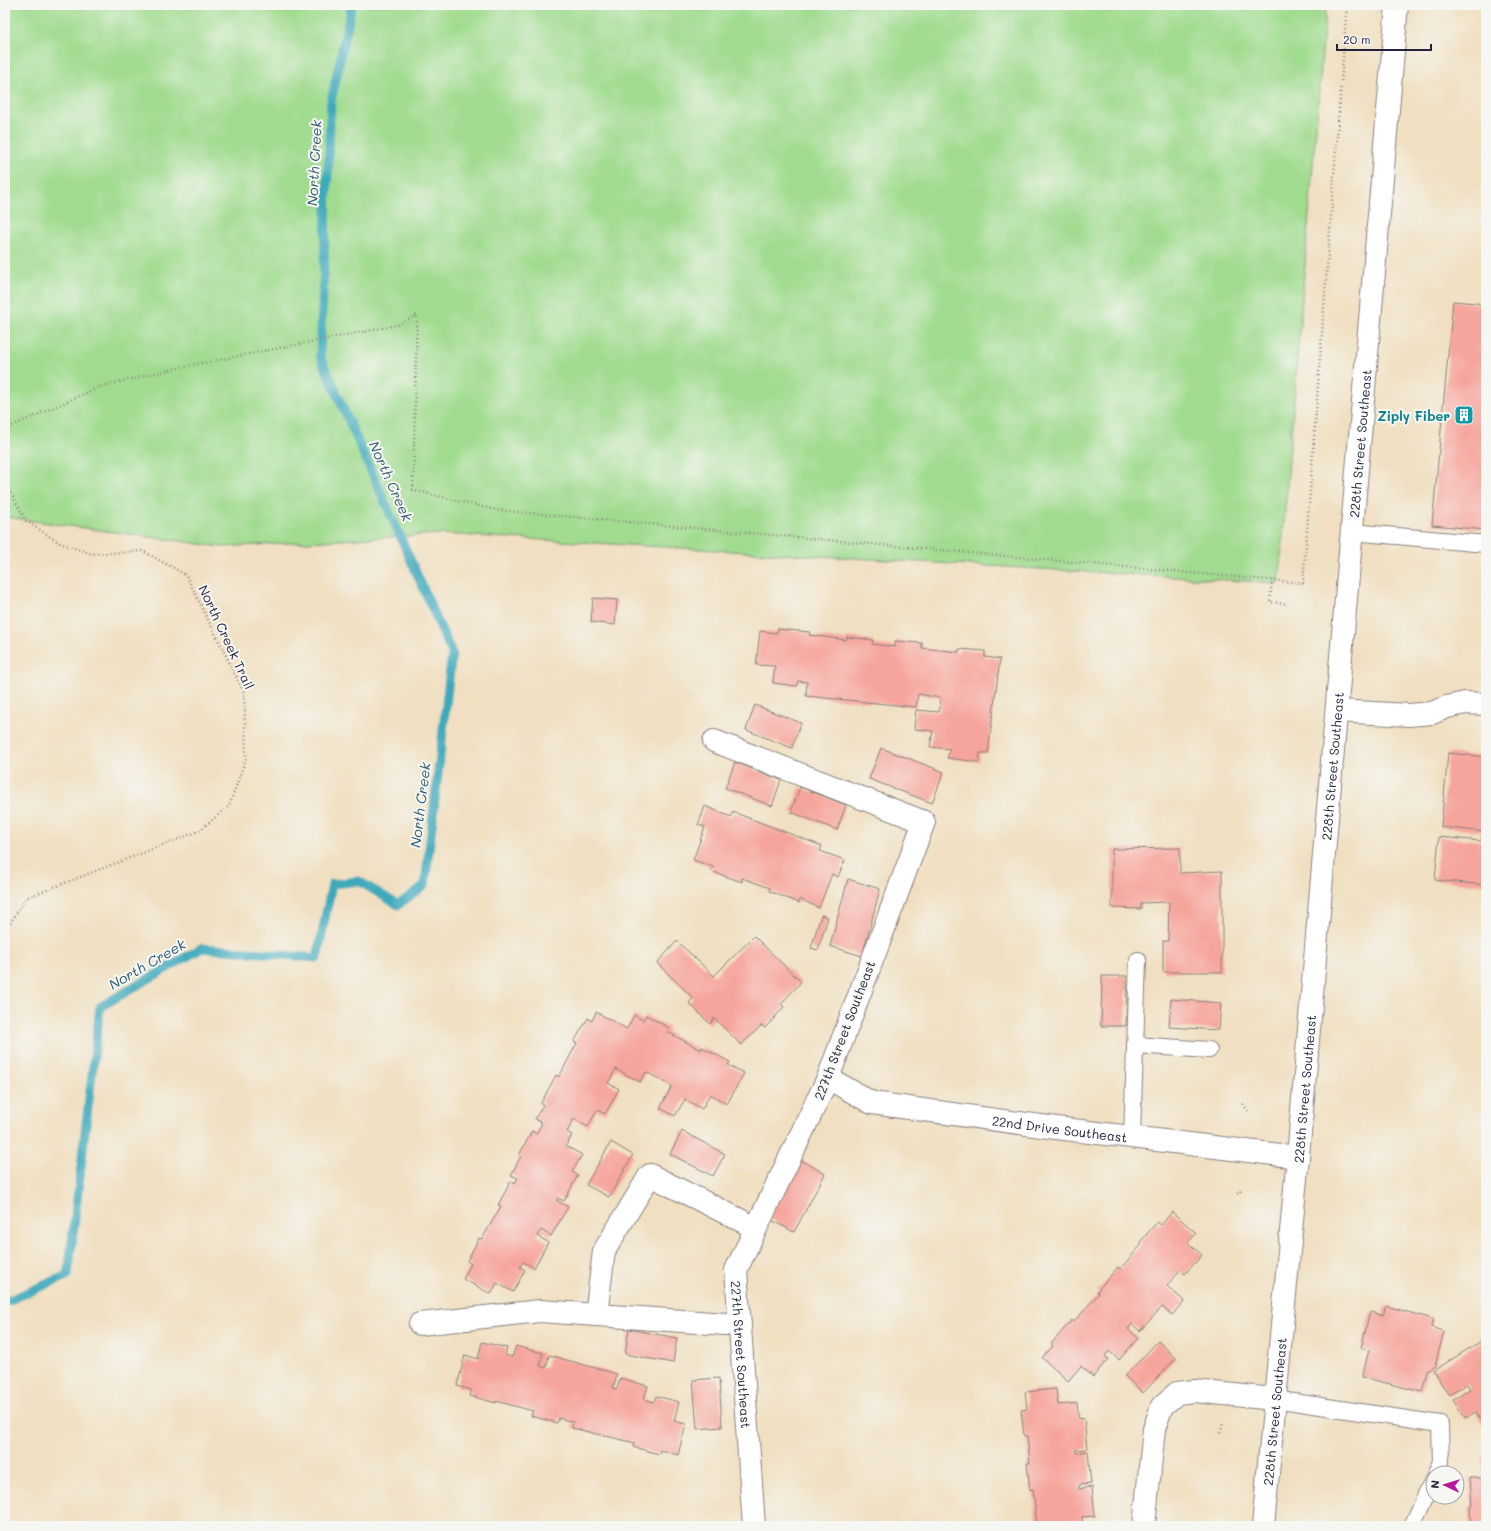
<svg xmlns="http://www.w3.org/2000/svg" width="1491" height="1531" font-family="Mali,sans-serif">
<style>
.green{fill:#a0db8f;stroke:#617e65}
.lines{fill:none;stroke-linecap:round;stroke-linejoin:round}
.stream{stroke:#3ca9bb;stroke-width:9}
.building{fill:#f6a59c}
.service-casing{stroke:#89807e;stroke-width:18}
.minor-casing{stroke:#89807e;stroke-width:24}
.secondary-casing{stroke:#89807e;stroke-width:24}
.path{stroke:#89807e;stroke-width:2.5;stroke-dasharray:1 3;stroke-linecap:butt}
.service{stroke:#fff;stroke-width:16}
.minor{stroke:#fff;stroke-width:22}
.secondary{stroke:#fff;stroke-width:22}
.labels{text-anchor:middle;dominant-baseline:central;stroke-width:4;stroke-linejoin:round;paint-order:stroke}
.culture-label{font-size:13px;font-weight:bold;fill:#0d838f;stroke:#f6f6f2;text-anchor:end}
.street-label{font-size:13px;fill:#22223b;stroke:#f6f6f2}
.water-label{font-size:14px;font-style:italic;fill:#2c586e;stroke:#f6f6f2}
</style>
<rect width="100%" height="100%" fill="#f6f6f2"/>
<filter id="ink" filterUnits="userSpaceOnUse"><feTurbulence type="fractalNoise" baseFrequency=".025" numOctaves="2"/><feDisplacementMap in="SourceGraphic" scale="8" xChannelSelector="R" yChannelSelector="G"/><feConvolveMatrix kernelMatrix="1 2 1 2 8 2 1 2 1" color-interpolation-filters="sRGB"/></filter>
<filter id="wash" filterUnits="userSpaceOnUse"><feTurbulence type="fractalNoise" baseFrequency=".012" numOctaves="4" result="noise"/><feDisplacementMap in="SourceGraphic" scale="16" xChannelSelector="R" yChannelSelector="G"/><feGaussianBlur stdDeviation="0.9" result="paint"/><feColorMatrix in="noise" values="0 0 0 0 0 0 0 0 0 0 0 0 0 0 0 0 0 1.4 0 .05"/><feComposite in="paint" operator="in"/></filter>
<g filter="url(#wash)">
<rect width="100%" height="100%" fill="#f0dfc0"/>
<polygon class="green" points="5,5 1326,5 1279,583 441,534 222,547 5,517"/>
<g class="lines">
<polyline class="stream" points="5,1302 68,1275 100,1007 202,948 317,958 332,884 359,881 398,905 425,885 452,653 320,356 331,101 352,5"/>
</g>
<g id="blocks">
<g class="building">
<polygon points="1453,301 1486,304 1486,530 1432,525"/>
<polygon points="593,598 617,600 615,625 591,622"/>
<polygon points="777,629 810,632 809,635 846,640 847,637 873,640 872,644 895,647 895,641 922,643 922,648 959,652 959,649 985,651 985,657 1000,659 988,753 980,753 979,762 947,758 950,749 930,747 933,731 914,729 916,710 939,712 941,698 918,694 916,707 806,696 807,682 798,681 797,686 773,683 775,666 756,665 760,631 777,633"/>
<polygon points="755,705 801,723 792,748 746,730"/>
<polygon points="881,748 944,772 932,803 869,779"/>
<polygon points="1448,753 1486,757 1486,832 1441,827"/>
<polygon points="735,762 781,780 772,806 725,788"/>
<polygon points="800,787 846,805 837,830 791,812"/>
<polygon points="705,806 731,817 733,812 822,846 820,851 845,860 838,877 832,874 819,908 800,899 799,903 769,891 770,888 742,878 742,882 711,871 713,867 693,860 705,827 698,825"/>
<polygon points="1482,834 1486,834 1486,885 1435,880 1439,837 1481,841"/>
<polygon points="1180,848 1180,873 1222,871 1222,972 1163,972 1163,941 1168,941 1169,902 1141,903 1141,909 1112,908 1112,849"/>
<polygon points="848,879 880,889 862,956 830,946"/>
<polygon points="821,915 828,917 818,950 811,948"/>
<polygon points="754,936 801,982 781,1004 784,1007 765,1028 762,1025 741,1045 714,1018 710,1024 689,1003 693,998 657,963 677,941 714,976"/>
<polygon points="1102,976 1127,976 1126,1026 1101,1026"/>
<polygon points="1171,999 1221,1003 1219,1030 1169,1027"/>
<polygon points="596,1012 627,1029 634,1015 643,1020 646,1015 669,1028 668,1032 701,1050 702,1047 730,1062 728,1065 744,1073 727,1104 710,1094 702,1109 685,1099 675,1116 660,1108 672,1086 646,1072 640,1082 616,1069 608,1083 619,1089 605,1114 597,1110 588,1127 574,1119 567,1132 572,1135 566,1146 582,1155 572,1172 578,1175 564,1201 558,1198 556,1200 568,1207 551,1236 541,1230 537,1236 548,1242 534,1268 523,1262 520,1267 525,1270 513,1292 497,1283 491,1294 463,1279 471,1264 467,1261 479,1238 482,1239 501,1206 498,1205 511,1181 515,1183 518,1178 511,1175 521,1156 519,1155 532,1131 536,1134 542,1123 535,1119 543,1105 541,1103 556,1075 559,1077 577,1043 574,1042 588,1018 592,1021"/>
<polygon points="682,1131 725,1154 713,1176 670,1154"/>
<polygon points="611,1142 633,1155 609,1197 586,1185"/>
<polygon points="796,1157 825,1174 794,1232 764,1216"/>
<polygon points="1172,1212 1196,1233 1188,1243 1202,1255 1185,1274 1180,1270 1167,1286 1184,1301 1172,1315 1162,1307 1140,1331 1132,1324 1128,1329 1138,1338 1119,1360 1109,1351 1105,1356 1108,1359 1093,1377 1081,1366 1068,1381 1042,1358 1053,1346 1051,1344 1072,1320 1074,1322 1099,1293 1097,1291 1118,1267 1120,1269 1142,1244 1140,1242 1157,1222 1161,1225"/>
<polygon points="1386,1306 1433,1319 1431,1327 1444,1331 1435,1366 1427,1371 1422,1392 1362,1377 1369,1350 1361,1348 1370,1312 1383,1315"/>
<polygon points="629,1329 677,1338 673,1363 625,1354"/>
<polygon points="1486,1338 1486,1428 1476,1412 1465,1418 1453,1400 1470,1389 1467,1384 1449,1395 1433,1371"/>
<polygon points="1158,1341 1176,1358 1143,1393 1125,1376"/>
<polygon points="482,1342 507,1348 505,1355 512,1357 516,1346 543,1353 540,1366 546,1368 549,1355 617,1374 613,1388 617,1389 620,1378 648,1386 644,1399 654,1402 656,1396 679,1402 674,1421 686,1424 678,1455 660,1450 659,1454 633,1447 635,1443 572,1428 573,1422 559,1418 557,1423 531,1416 533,1411 496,1401 496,1403 470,1396 471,1390 457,1386 465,1355 478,1359"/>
<polygon points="719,1378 722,1427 697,1429 693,1380"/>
<polygon points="1056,1389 1058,1405 1077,1403 1079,1419 1084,1418 1087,1449 1075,1450 1076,1453 1088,1451 1091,1484 1079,1485 1079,1489 1092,1487 1095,1516 1082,1517 1083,1526 1037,1526 1033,1489 1030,1490 1027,1463 1030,1463 1027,1436 1024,1436 1021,1410 1027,1409 1025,1392"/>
<polygon points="1486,1455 1486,1526 1471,1526 1470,1506 1472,1505 1470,1478 1483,1478 1482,1456"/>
</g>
</g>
</g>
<g filter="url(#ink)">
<use href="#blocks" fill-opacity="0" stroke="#89807e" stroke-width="1"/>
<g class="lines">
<defs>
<g id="service">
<polyline points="1352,532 1486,544"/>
<polyline points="1135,1045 1209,1050"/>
<polyline points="1132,1137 1138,960"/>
<polyline points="1274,1399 1440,1424 1441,1463 1436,1473"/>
<polyline points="1412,1526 1433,1480"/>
</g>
<g id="minor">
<polyline points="1337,711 1409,715 1432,713 1447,707 1465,703 1486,704"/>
<path id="s1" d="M 714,741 L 924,822 L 828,1078 L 736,1270 L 754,1526"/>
<path id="s2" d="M 828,1078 L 872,1103 L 1056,1128 L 1298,1157"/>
<polyline points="596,1315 604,1251 650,1175 756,1228"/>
<polyline points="420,1324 540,1311 740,1325"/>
<polyline points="1144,1526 1154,1429 1162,1406 1177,1393 1194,1391 1274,1399"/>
</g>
<g id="secondary">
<path id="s3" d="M 1263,1526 L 1298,1157 L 1397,5"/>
</g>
</defs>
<use href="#service" class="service-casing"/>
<use href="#minor" class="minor-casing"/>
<use href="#secondary" class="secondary-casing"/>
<g class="path">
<polyline points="5,429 102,386 182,367 398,325 417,315 413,490 496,510 1303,583 1347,5"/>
<polyline points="5,482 26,521 60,543 92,554 143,551 186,575 244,692 246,758 229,806 199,831 26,898 5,931"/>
<polyline points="1272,580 1270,602 1288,604"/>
<polyline points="1243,1104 1248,1111"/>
<polyline points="1237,1194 1242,1190"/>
<polyline points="1220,1433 1223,1424"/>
</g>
<use href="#service" class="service"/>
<use href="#minor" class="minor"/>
<use href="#secondary" class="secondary"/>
</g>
</g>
<defs>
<symbol id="building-square" viewBox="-11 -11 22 22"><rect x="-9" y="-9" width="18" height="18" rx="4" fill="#0f9aa8" stroke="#f6f6f2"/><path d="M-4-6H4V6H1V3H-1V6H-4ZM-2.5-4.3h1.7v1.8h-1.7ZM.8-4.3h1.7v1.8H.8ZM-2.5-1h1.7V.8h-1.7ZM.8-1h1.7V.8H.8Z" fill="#fff"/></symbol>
</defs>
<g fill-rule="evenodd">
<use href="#building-square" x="1453" y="404" width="22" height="22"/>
</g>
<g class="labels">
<g class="culture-label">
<text x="1450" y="415">Ziply Fiber</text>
</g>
<g class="street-label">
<text stroke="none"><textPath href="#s3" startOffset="1087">228th Street Southeast</textPath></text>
<text transform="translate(227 637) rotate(65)">North Creek Trail</text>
<text stroke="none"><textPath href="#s3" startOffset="763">228th Street Southeast</textPath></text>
<text transform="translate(844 1030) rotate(-69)">227th Street Southeast</text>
<text stroke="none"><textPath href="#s3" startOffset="439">228th Street Southeast</textPath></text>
<text stroke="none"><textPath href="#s2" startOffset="240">22nd Drive Southeast</textPath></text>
<text stroke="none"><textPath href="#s1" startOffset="796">227th Street Southeast</textPath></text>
<text stroke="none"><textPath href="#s3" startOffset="115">228th Street Southeast</textPath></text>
</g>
<g class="water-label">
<text transform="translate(314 163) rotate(-87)">North Creek</text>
<text transform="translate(391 481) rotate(66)">North Creek</text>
<text transform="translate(420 805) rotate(-83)">North Creek</text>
<text transform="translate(147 964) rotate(-30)">North Creek</text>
</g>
</g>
<rect width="1491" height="1531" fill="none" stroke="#f6f6f2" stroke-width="20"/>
<g transform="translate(1445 1485) rotate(274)"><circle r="19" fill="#f6f6f2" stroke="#a1a1a9"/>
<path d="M0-3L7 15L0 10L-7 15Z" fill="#b5179e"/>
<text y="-6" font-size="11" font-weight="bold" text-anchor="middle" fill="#22223b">N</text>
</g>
<path d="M1337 44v6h94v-6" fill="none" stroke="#22223b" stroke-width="2"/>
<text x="1343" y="44" font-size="12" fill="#22223b" stroke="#f6f6f2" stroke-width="3" paint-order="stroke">20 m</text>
</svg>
